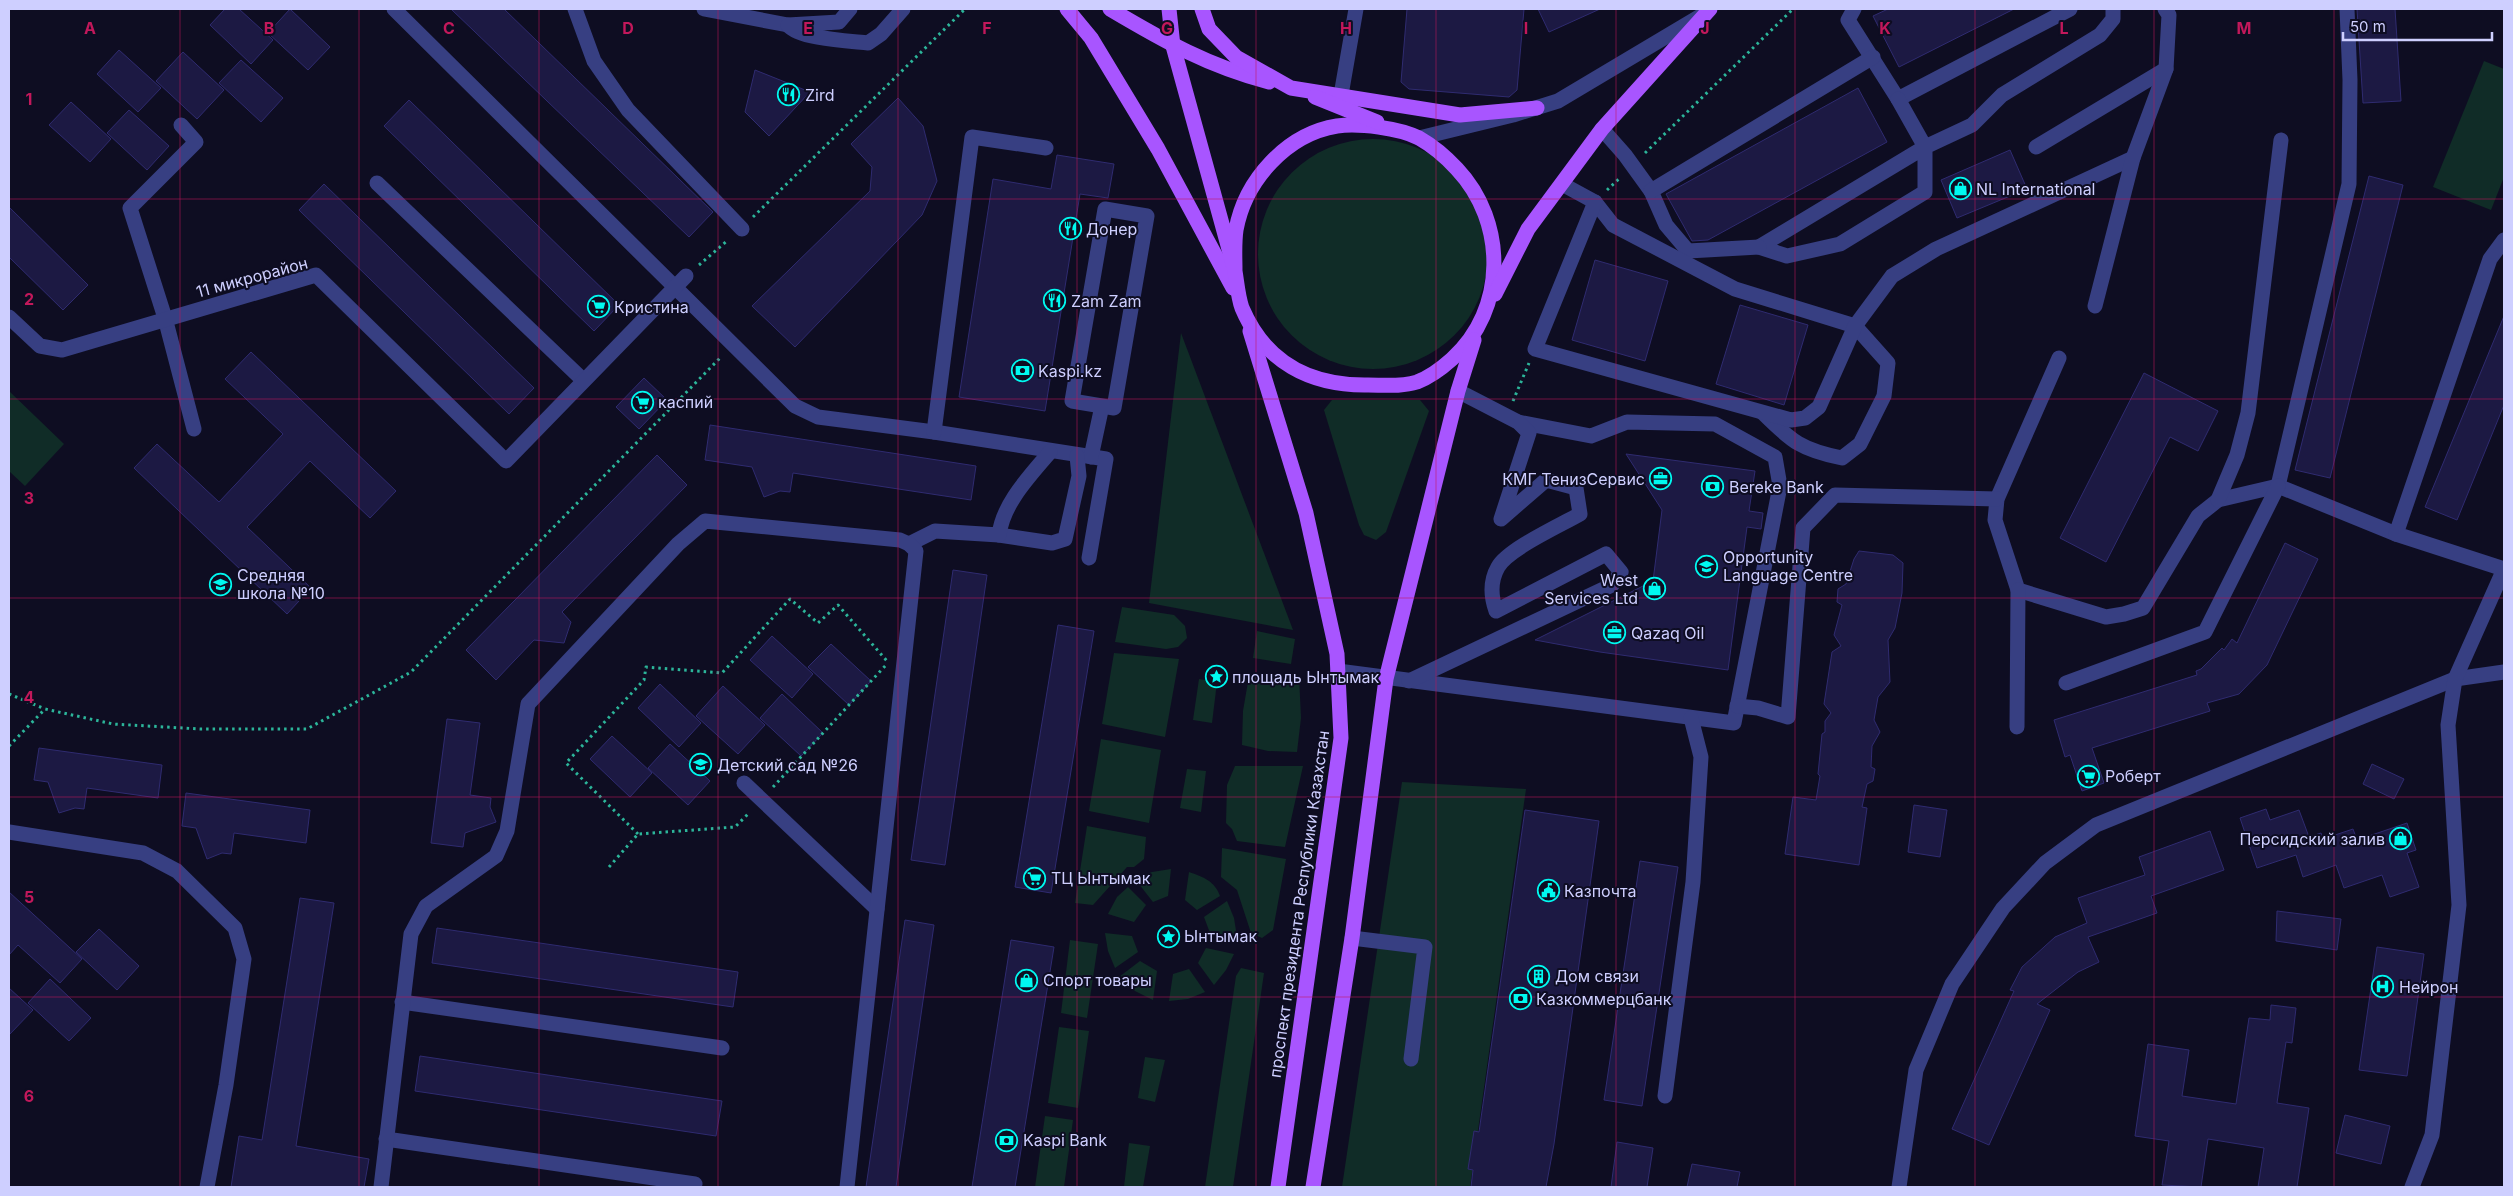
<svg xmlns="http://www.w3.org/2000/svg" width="2513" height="1196" font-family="Inter,sans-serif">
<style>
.green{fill:#102c27}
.building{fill:#1c1943;stroke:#2f2b70}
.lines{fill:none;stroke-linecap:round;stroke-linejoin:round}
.path{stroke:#2cb59a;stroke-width:3;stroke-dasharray:2.5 4;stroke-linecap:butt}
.minor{stroke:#373f82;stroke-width:15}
.major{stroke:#a855ff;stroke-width:15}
.grid{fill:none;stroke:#c2185b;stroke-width:1;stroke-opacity:0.55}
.labels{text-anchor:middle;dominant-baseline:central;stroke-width:4;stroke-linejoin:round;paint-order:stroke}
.poi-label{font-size:16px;fill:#cecfff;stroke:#0e0d22;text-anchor:start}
.street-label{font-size:16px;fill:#cecfff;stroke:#0e0d22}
.grid-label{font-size:16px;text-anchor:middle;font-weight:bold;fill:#c2185b;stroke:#0e0d22;stroke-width:4;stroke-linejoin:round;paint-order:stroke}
</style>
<rect width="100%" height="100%" fill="#0e0d22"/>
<g class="green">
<polygon points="2484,61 2504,69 2504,177 2491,210 2433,187"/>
<circle cx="1373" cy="254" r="115"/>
<polygon points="1181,333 1293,630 1149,603"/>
<polygon points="9,391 64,444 25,486 9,471"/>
<polygon points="1332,400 1420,400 1429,411 1386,532 1376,540 1364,535 1359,525 1324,410"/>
<polygon points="1122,607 1174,615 1185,626 1187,638 1178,647 1166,649 1115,642"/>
<polygon points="1257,631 1295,639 1291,664 1253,658"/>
<polygon points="1114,653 1179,659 1165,737 1102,724"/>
<polygon points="1249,676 1299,676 1301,718 1297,752 1268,751 1242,745 1243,711"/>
<polygon points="1199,679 1217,682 1212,723 1193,720"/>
<polygon points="1101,739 1161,750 1149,823 1089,811"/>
<polygon points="1235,766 1303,766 1285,847 1237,841 1232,829 1226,823 1227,785"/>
<polygon points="1187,769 1206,771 1201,812 1180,808"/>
<polygon points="1402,782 1526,789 1470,1187 1342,1187"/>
<polygon points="1087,826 1146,837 1144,859 1134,867 1127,867 1093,905 1075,903"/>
<polygon points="1222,848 1286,859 1273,930 1262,938 1251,933 1237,890 1221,877"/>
<polygon points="1171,869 1168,896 1153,902 1135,879 1152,872"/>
<path d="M 1189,872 C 1203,877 1215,881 1220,896 L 1197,910 L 1185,900 Z"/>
<polygon points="1128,887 1146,905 1134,922 1108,914 1117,897"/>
<polygon points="1227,901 1234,918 1237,937 1210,933 1204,917"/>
<polygon points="1105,933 1132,936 1138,952 1115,968 1108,951"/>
<polygon points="1070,940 1098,944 1087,1018 1061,1013"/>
<polygon points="1206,948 1234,954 1226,970 1214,985 1198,963"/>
<polygon points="1140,961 1157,971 1153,1000 1133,990 1119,977"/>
<polygon points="1241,968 1264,973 1233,1187 1205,1187 1236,976"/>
<polygon points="1189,969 1205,992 1188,999 1169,1001 1173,974"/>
<polygon points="1059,1027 1089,1031 1078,1108 1048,1103"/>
<polygon points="1145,1057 1165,1060 1155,1102 1138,1098"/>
<polygon points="1045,1116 1073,1120 1064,1187 1035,1187"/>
<polygon points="1129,1143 1150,1146 1143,1187 1124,1187"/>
</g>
<g class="building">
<polygon points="225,9 239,9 273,40 251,64 210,25"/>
<polygon points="290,9 330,47 308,70 268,33"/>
<polygon points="451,9 504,9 713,212 689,237"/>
<polygon points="1407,9 1524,9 1517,90 1509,97 1409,89 1401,82"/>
<polygon points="1538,9 1600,9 1549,32"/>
<polygon points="1888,9 2014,9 1899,67 1873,16"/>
<polygon points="2357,9 2395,9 2401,101 2363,103"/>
<polygon points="119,50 161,88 138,112 97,74"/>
<polygon points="183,52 224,90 197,119 156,81"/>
<polygon points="241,60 283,98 261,122 219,83"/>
<polygon points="755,70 810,92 769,136 745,112"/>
<polygon points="1858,88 1887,142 1708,240 1692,241 1666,194"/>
<polygon points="898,98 923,126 937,181 922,215 795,347 752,306 870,191 872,167 851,144"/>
<polygon points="409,100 619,305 594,331 384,126"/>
<polygon points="71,102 111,139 90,162 49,125"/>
<polygon points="129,110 169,146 147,170 107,133"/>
<polygon points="2010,150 2027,189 1957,218 1941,180"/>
<polygon points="1057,155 1114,164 1108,198 1080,194 1045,411 959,397 993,179 1051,189"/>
<polygon points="2369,176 2403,185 2330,478 2295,470"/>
<polygon points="324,184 534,388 509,414 299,210"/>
<polygon points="9,207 88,285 63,310 9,257"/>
<polygon points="1595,260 1668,281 1645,361 1572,340"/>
<polygon points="1740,305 1808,325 1784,405 1716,384"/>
<polygon points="2504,316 2504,405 2457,520 2425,507"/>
<polygon points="251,352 396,491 370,518 310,461 247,527 311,588 287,614 134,468 157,444 219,502 283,434 225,379"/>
<polygon points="2144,373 2218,411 2198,451 2170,437 2106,562 2060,538"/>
<polygon points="644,378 667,400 639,429 616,407"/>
<polygon points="710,425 976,466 971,500 793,473 790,492 780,491 764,497 752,467 705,460"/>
<polygon points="1626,454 1755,471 1749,511 1763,513 1761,529 1747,527 1728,670 1600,652 1535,640 1653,581 1662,510"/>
<polygon points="657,455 687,485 562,612 571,622 564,643 534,640 496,680 466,650"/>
<polygon points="2285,543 2318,559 2267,665 2239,694 2207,703 2210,711 2092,748 2104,783 2082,791 2070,755 2065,757 2054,720 2197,675 2196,671 2201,669 2222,648 2224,650 2232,639 2237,643"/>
<polygon points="1859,551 1893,555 1903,563 1902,593 1895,628 1888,640 1890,682 1878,697 1874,720 1880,732 1872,746 1871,767 1875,769 1873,781 1867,784 1862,807 1867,808 1859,865 1785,854 1793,797 1816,800 1820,776 1818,774 1822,734 1825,732 1825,721 1831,713 1824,704 1832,652 1841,646 1834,635 1842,605 1837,602 1838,589 1846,584 1854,559"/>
<polygon points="953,570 987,575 945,865 911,860"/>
<polygon points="1058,625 1094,631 1051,893 1015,887"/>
<polygon points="772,636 813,674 792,698 750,660"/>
<polygon points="831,644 871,681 849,705 808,667"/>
<polygon points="660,684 701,723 679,747 638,708"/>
<polygon points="723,686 765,725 738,754 696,716"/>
<polygon points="782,694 823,733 801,756 760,718"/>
<polygon points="447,719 480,723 470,795 491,798 490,807 496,822 465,833 463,847 431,843"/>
<polygon points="612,736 652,773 630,797 590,759"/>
<polygon points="670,744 710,781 688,805 648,768"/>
<polygon points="39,748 162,765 158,798 87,788 84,809 75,808 59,813 48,782 34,780"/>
<polygon points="2372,764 2404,779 2394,799 2363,784"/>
<polygon points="186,793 310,810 306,843 234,833 231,854 222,853 207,859 196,828 182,826"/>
<polygon points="1914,805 1947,810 1940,857 1908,852"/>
<polygon points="2266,809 2270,820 2299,810 2309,837 2321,833 2323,839 2353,829 2357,840 2407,823 2416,850 2407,853 2419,887 2390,897 2382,875 2344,888 2336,865 2303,877 2296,855 2257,868 2240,818"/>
<polygon points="1525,810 1599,821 1554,1144 1546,1187 1471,1187 1473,1170 1468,1169 1474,1131 1479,1132"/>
<polygon points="2210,831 2224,870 2151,896 2157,913 2088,937 2099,962 2078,972 2037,1004 2050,1010 1989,1145 1952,1129 2014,991 2010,990 2022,967 2055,937 2087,923 2078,898 2145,875 2139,857"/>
<polygon points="1640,861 1678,867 1642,1106 1604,1100"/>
<polygon points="9,892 82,959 60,983 18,945 9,955"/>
<polygon points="300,898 334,903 296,1146 369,1159 364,1187 231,1187 239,1136 262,1140"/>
<polygon points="2277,911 2341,919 2337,950 2276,941"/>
<polygon points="905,920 934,925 896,1187 866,1187"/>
<polygon points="437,928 738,972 733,1007 432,963"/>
<polygon points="99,929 139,966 117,990 76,952"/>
<polygon points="1011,940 1054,947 1015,1187 972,1187"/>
<polygon points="2377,947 2424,954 2407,1076 2359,1070"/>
<polygon points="50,979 91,1018 69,1041 28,1003"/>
<polygon points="9,988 33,1010 9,1035"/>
<polygon points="2271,1005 2296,1008 2292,1043 2286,1042 2277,1103 2309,1108 2297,1187 2258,1187 2264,1148 2208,1139 2201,1187 2162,1185 2169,1141 2135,1136 2148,1044 2189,1050 2182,1096 2236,1104 2249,1018 2270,1020"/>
<polygon points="420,1056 722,1101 716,1136 415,1091"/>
<polygon points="2345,1115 2390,1126 2381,1164 2336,1153"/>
<polygon points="1617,1142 1653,1148 1647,1187 1611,1187"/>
<polygon points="1692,1164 1740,1172 1737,1187 1687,1187"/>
</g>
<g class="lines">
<g class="path">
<polyline points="1645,153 1793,9"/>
<polyline points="1607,190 1621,177"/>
<polyline points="753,217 965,9"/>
<polyline points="699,265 728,240"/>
<polyline points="1513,401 1529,363"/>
<polyline points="9,694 45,709"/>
<polyline points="9,746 45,709 113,724 200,729 307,729 411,672 721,357"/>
<polyline points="773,787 886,665"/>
<polyline points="638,834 566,763 644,680 646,667 722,673 790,599 818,623 838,605 887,661"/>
<polyline points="609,867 638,834 735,827 750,812"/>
</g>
<g class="minor">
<polyline points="394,9 795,406 818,417 934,432 1106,459 1089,558"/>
<polyline points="575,9 594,61 628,110 742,229"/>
<polyline points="704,9 788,25"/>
<path d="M 850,9 L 839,22 L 788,25 C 799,39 850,41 868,43 L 881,34 L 903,9"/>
<polyline points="1854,9 1848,20 1898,99 2070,9"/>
<polyline points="2347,9 2350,80 2349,184 2278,486 2396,534"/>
<polyline points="1341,95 1356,9"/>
<polyline points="1898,99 1925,147 1925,192 1840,244 1787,256 1759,247 1925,147 1972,125 2002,95 2100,35 2113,19 2113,9"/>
<polyline points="181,125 196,142 130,208 165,318 194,429"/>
<polyline points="1602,129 1625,155 1651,191 1666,225 1688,251 1759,247"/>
<polyline points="1419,138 1513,115 1558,101 1704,14"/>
<polyline points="2036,147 2166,69"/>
<polyline points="377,183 583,380"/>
<path d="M 1562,184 L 1595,202 L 1613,225 L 1735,289 L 1855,326 L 1888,363 L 1884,396 L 1860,444 L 1842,458 C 1802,450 1792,442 1763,413"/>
<polyline points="1651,191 1873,57"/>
<polyline points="1595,202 1535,349 1791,420 1805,418 1819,407 1855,326 1892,276 1936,249 2133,158"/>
<polyline points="2095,306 2133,158 2166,69 2169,15 2165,9"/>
<polyline points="9,317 40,346 62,350 316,275 506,461 686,276"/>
<polyline points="2059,358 1997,499 1995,520 2018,590 2106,617 2124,614 2143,608 2198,516 2218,500 2278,486"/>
<polyline points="934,432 972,137 1046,148"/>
<polyline points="1091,457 1102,406 1072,401 1105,209 1147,216 1114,408 1102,406"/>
<polyline points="2218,500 2237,455 2248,413 2281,140"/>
<polyline points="999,535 1052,543 1065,539 1079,476 1077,456"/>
<path d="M 909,544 L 935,531 L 999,535 C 1003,503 1030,476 1050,452"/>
<polyline points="1338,671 1734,723 1780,486 1775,457 1715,424 1627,422 1591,436 1518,422"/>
<path d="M 1409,681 L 1612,585 L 1621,572 L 1606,554 L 1496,611 C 1491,597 1490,581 1498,567 C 1508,549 1561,525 1580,514 L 1576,488 L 1546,480 L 1501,519 L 1529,433 L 1518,422 L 1458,391"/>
<polyline points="2066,683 2205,632 2278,486"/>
<polyline points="1737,706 1758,708 1788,717 1803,528 1835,495 1997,499"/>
<polyline points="2017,727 2018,590"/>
<polyline points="744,783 877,909"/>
<polyline points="9,832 143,853 177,871 235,928 244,959 226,1085 207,1187"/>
<polyline points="1352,938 1425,947 1411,1059"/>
<polyline points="402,1002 722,1048"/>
<polyline points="1665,1096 1693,882 1701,757 1691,718"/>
<polyline points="386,1139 695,1184"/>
<polyline points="381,1187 411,934 426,906 496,856 507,831 528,704 678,544 705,521 900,540 909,544 916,551 847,1187"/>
<polyline points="1899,1187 1916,1070 1952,984 2003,908 2045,863 2096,825 2455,679 2504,672"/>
<polyline points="2412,1187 2432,1135 2459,905 2448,725 2455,679 2504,569 2396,534 2490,259 2504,240"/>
</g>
<g class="major">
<polyline points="1067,9 1091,38 1158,149 1233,288"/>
<path d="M 1110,9 C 1164,41 1208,66 1269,82"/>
<path d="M 1169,9 L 1173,46 L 1235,271 C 1237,283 1238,297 1242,308 C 1265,362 1310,386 1368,385 C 1383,385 1402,387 1417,382 C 1430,377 1442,368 1452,359 C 1507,310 1507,222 1457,169 C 1446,157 1433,146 1419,138 C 1399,128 1359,123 1337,126 C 1287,134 1245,180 1236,230 C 1234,243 1235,258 1235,271"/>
<polyline points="1202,9 1209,29 1236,57 1291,88 1460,115 1537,108"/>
<polyline points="1315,97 1377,122"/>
<polyline points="1495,294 1528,229 1602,129 1710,9"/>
<polyline points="1250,331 1306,513 1337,654 1341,738 1278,1187"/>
<polyline points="1313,1187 1352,938 1386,679 1458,391 1474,340"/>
</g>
</g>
<path class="grid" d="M 180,9 L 180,1187M 359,9 L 359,1187M 539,9 L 539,1187M 718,9 L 718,1187M 898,9 L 898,1187M 1077,9 L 1077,1187M 1256,9 L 1256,1187M 1436,9 L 1436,1187M 1616,9 L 1616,1187M 1795,9 L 1795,1187M 1975,9 L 1975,1187M 2154,9 L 2154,1187M 2334,9 L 2334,1187M 9,199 L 2504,199M 9,399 L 2504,399M 9,598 L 2504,598M 9,797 L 2504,797M 9,997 L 2504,997"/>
<defs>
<symbol id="restaurant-ring" viewBox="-11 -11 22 22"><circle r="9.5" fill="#0e0d22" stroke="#00f9f0" stroke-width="1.5"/><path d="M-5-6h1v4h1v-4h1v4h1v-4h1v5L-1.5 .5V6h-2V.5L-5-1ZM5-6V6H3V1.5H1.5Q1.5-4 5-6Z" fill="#00f9f0"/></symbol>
<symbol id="shop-ring" viewBox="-11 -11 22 22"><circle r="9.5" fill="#0e0d22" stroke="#00f9f0" stroke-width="1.5"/><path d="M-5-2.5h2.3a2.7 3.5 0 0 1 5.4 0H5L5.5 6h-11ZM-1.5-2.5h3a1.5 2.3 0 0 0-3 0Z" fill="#00f9f0"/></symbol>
<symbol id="supermarket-ring" viewBox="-11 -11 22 22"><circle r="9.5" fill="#0e0d22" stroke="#00f9f0" stroke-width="1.5"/><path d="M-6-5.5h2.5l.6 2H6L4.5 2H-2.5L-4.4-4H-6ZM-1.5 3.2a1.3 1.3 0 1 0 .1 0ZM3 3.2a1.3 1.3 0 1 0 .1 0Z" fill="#00f9f0"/></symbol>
<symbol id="bank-ring" viewBox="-11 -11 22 22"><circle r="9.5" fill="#0e0d22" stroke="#00f9f0" stroke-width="1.5"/><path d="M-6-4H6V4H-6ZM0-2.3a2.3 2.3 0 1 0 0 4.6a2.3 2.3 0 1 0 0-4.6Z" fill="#00f9f0"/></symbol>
<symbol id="office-ring" viewBox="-11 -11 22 22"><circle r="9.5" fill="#0e0d22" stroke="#00f9f0" stroke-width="1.5"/><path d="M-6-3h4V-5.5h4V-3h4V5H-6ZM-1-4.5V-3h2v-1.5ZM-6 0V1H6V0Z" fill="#00f9f0"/></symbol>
<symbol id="school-ring" viewBox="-11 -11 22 22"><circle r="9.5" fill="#0e0d22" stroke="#00f9f0" stroke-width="1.5"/><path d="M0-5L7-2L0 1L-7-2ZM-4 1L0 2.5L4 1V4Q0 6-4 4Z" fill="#00f9f0"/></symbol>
<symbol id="sight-ring" viewBox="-11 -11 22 22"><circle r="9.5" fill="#0e0d22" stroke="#00f9f0" stroke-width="1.5"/><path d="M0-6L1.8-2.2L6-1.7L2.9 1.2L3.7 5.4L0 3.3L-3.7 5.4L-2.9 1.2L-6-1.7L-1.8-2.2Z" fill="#00f9f0"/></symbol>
<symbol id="civic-ring" viewBox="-11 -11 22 22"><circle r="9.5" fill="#0e0d22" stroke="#00f9f0" stroke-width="1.5"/><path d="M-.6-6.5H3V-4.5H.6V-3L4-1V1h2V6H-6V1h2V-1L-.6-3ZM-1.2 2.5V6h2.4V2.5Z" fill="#00f9f0"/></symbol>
<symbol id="building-ring" viewBox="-11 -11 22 22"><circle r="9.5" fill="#0e0d22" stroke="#00f9f0" stroke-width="1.5"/><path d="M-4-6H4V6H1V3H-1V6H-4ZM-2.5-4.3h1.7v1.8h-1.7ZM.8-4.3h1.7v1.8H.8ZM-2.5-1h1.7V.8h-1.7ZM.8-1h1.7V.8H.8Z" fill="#00f9f0"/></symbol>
<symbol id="hospital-ring" viewBox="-11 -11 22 22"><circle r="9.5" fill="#0e0d22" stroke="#00f9f0" stroke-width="1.5"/><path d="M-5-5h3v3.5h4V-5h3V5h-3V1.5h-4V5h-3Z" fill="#00f9f0"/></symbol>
</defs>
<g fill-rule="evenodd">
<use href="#restaurant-ring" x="776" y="82" width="25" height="25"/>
<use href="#shop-ring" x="1948" y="176" width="25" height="25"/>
<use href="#restaurant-ring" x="1058" y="216" width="25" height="25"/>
<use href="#restaurant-ring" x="1042" y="288" width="25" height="25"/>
<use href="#supermarket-ring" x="586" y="294" width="25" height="25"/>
<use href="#bank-ring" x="1010" y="358" width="25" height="25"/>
<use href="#supermarket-ring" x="630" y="390" width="25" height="25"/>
<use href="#office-ring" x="1648" y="466" width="25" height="25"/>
<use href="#bank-ring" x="1700" y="474" width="25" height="25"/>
<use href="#school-ring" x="1694" y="554" width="25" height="25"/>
<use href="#school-ring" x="208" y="572" width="25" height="25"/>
<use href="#shop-ring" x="1642" y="576" width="25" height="25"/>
<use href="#office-ring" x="1602" y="620" width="25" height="25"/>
<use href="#sight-ring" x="1204" y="664" width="25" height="25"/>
<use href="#school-ring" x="688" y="752" width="25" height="25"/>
<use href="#supermarket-ring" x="2076" y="764" width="25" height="25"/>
<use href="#shop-ring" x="2388" y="826" width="25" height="25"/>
<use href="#supermarket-ring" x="1022" y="866" width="25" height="25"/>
<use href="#civic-ring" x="1536" y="878" width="25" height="25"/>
<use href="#sight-ring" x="1156" y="924" width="25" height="25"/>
<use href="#building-ring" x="1526" y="964" width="25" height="25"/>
<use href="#shop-ring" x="1014" y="968" width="25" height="25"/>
<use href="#hospital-ring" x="2370" y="974" width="25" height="25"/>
<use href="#bank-ring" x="1508" y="986" width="25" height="25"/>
<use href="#bank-ring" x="994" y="1128" width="25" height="25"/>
</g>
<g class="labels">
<g class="poi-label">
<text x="805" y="95">Zird</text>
<text x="1976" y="189">NL International</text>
<text x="1086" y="229">Донер</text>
<text x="1071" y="301">Zam Zam</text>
<text x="614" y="307">Кристина</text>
<text x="1038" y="371">Kaspi.kz</text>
<text x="658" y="402">каспий</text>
<text x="1645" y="479" text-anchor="end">КМГ ТенизСервис</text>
<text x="1729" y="487">Bereke Bank</text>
<text x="1723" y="557">Opportunity<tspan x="1723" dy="18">Language Centre</tspan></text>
<text x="237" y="575">Средняя<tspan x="237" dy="18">школа №10</tspan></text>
<text x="1638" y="580" text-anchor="end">West<tspan x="1638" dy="18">Services Ltd</tspan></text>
<text x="1631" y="633">Qazaq Oil</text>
<text x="1232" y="677">площадь Ынтымак</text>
<text x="717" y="765">Детский сад №26</text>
<text x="2105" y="776">Роберт</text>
<text x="2385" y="839" text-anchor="end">Персидский залив</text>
<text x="1051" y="878">ТЦ Ынтымак</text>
<text x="1564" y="891">Казпочта</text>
<text x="1184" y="936">Ынтымак</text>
<text x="1555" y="976">Дом связи</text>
<text x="1043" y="980">Спорт товары</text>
<text x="2399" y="987">Нейрон</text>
<text x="1536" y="999">Казкоммерцбанк</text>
<text x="1023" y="1140">Kaspi Bank</text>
</g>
<g class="street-label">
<text transform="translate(252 277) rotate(-15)">11 микрорайон</text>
<text transform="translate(1299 904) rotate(-82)">проспект президента Республики Казахстан</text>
</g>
</g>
<g class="grid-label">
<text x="90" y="34">A</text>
<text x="269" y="34">B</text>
<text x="449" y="34">C</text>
<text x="628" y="34">D</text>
<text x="808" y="34">E</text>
<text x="987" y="34">F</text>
<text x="1167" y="34">G</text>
<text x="1346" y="34">H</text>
<text x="1526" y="34">I</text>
<text x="1705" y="34">J</text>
<text x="1885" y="34">K</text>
<text x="2064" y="34">L</text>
<text x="2244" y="34">M</text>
<text x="29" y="105">1</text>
<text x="29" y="305">2</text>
<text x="29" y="504">3</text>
<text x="29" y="703">4</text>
<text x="29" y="903">5</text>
<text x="29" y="1102">6</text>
</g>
<rect width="2513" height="1196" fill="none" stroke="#cecfff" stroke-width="20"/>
<path d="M2343 32v8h149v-8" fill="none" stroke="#cecfff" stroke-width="2.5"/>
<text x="2350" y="32" font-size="15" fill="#cecfff" stroke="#0e0d22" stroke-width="4" paint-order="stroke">50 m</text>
</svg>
